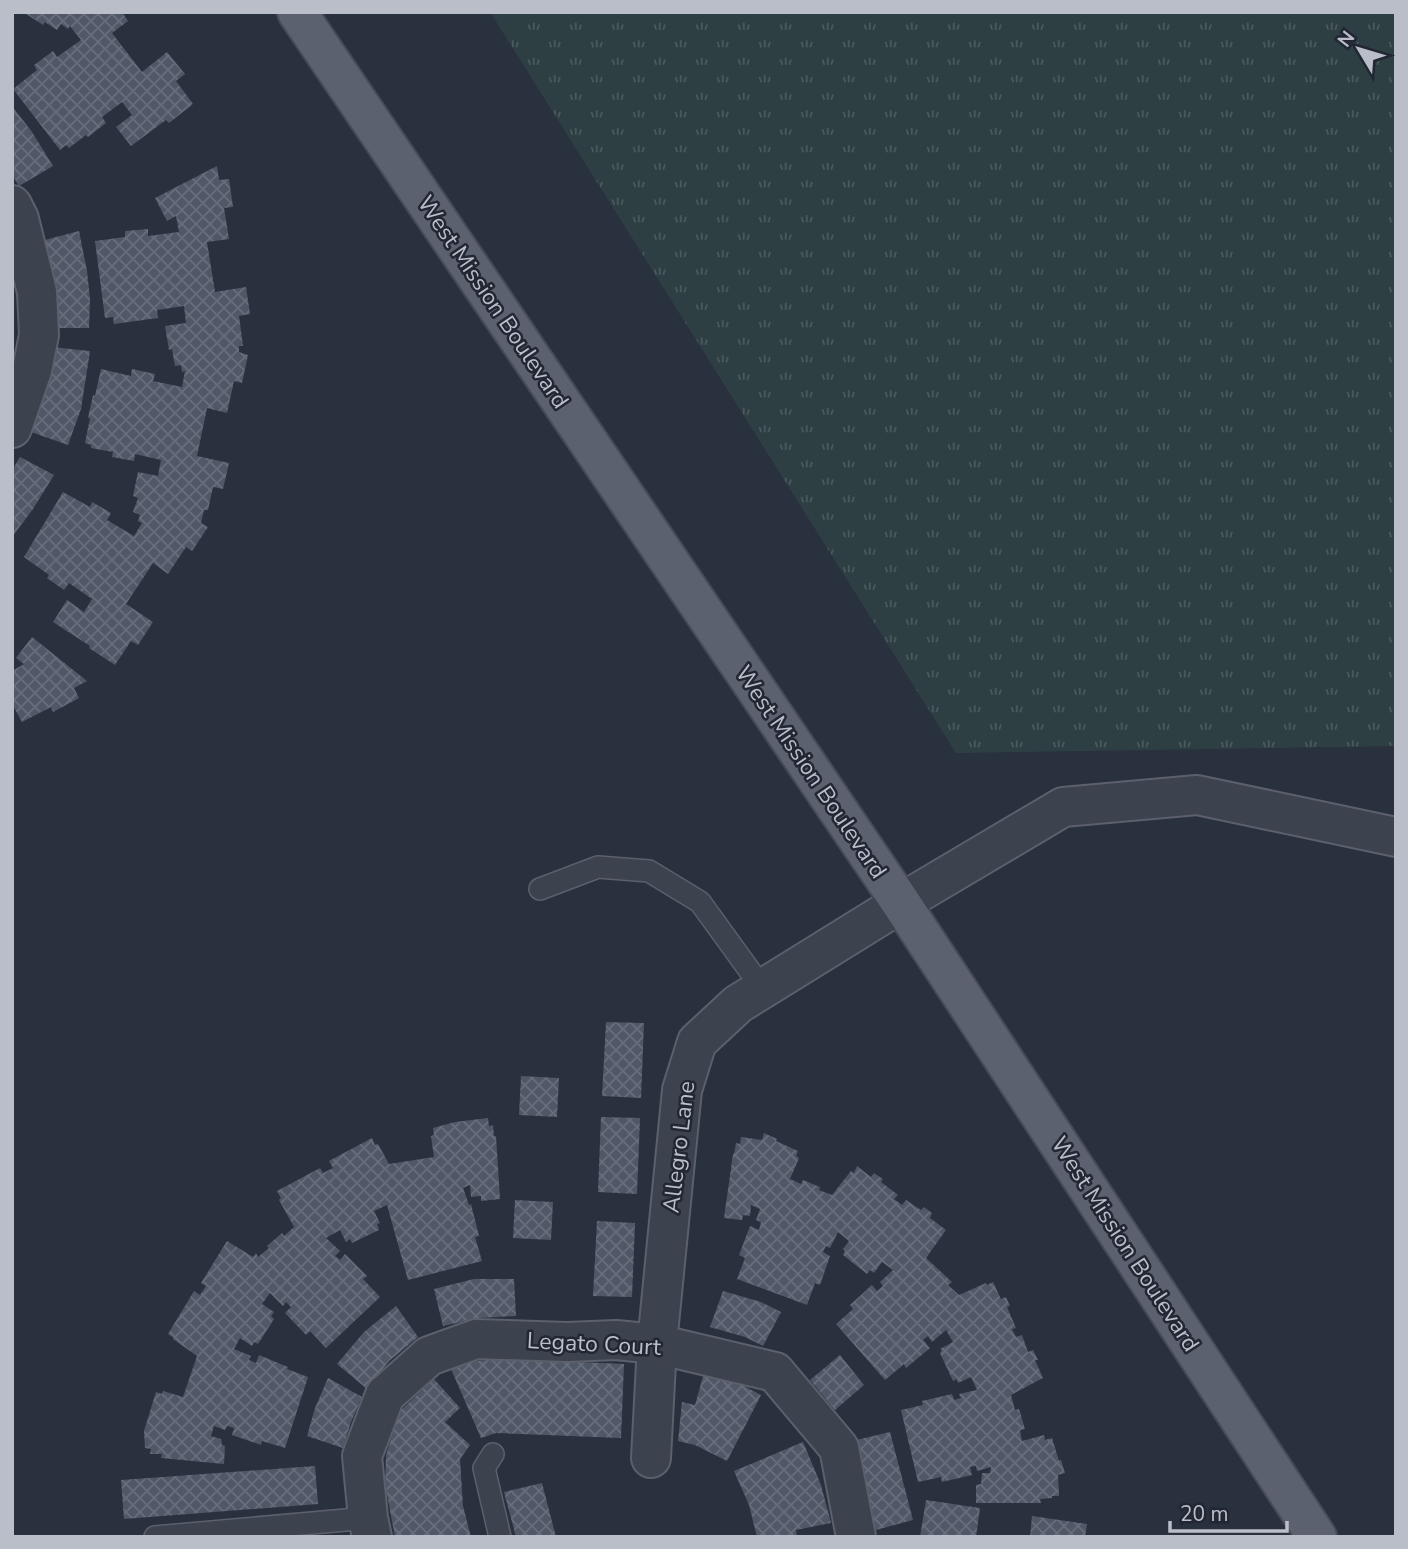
<svg xmlns="http://www.w3.org/2000/svg" width="1408" height="1549" font-family="'Nunito Sans',sans-serif">
<style>
.grass{fill:url(#grass-tufts)}
.building{fill:url(#building-cross-hatch)}
.lines{fill:none;stroke-linecap:round;stroke-linejoin:round}
.service-casing{stroke:#5b606c;stroke-width:24}
.minor-casing{stroke:#5b606c;stroke-width:42}
.primary-casing{stroke:#474b58;stroke-width:42}
.service{stroke:#3d424f;stroke-width:21}
.minor{stroke:#3d424f;stroke-width:38}
.primary{stroke:#5b616e;stroke-width:38}
.labels{text-anchor:middle;dominant-baseline:central;stroke-width:5;stroke-linejoin:round;paint-order:stroke}
.street-label{font-size:23px;fill:#babec9;stroke:#222734}
</style>
<defs>
<pattern id="grass-tufts" width="24" height="20" patternUnits="userSpaceOnUse" patternTransform="scale(1.75)"><rect width="24" height="20" fill="#2e3f43"/><path d="M3 7l-1-3M5 7V3M7 7l1-3M15 17l-1-3M17 17v-4M19 17l1-3" fill="none" stroke="#4a595d"/></pattern>
<pattern id="building-cross-hatch" width="8" height="8" patternUnits="userSpaceOnUse" patternTransform="scale(1.75)"><rect width="8" height="8" fill="#505767"/><path d="M0 0l8 8M0 8l8-8" fill="none" stroke="#676d7b"/></pattern>
</defs>
<rect width="100%" height="100%" fill="#29303e"/>
<polygon class="grass" points="490,12 1396,12 1396,746 956,753"/>
<g class="building">
<polygon points="23,12 122,12 128,21 112,33 142,72 167,52 185,74 176,81 193,104 169,123 166,120 131,146 116,127 132,115 122,102 102,117 106,123 88,137 86,135 69,148 66,145 60,150 13,89 37,70 34,65 53,51 57,57 81,40 70,26 68,29 61,24 57,30 45,22 43,25"/>
<polygon points="12,106 32,132 53,166 19,186 12,175"/>
<polygon points="217,166 219,180 229,179 233,207 224,208 229,239 207,242 215,292 246,287 250,314 239,316 243,346 239,346 239,352 248,355 242,383 234,381 227,413 207,408 197,456 229,463 223,489 213,487 208,510 204,510 201,523 208,527 192,551 186,547 168,574 153,563 126,604 153,622 138,645 131,641 115,665 89,648 90,646 53,622 67,600 84,612 92,599 69,583 64,590 47,578 49,575 24,557 63,492 90,507 92,502 111,513 107,520 134,536 142,523 138,521 140,515 133,512 138,498 133,496 138,472 158,476 161,460 135,454 134,461 112,457 113,452 91,448 91,445 85,443 90,418 88,418 93,395 95,396 101,369 131,376 132,369 155,374 153,381 182,387 185,371 182,372 181,365 175,366 172,349 169,350 165,326 186,323 184,306 157,310 158,318 114,324 113,317 105,318 95,241 125,237 125,231 148,229 148,236 179,232 176,216 167,221 155,198"/>
<polygon points="79,231 87,271 90,299 89,328 52,328 41,241"/>
<polygon points="51,347 90,351 81,409 68,445 31,432 43,396"/>
<polygon points="20,457 54,475 33,509 12,537 12,470"/>
<polygon points="32,637 87,681 74,688 79,698 53,712 51,707 22,722 12,704 12,671 24,664 16,658"/>
<polygon points="606,1022 644,1023 641,1098 602,1096"/>
<polygon points="521,1076 559,1078 557,1117 519,1115"/>
<polygon points="601,1117 640,1118 637,1194 598,1192"/>
<polygon points="488,1118 489,1126 493,1125 494,1136 496,1136 500,1199 481,1201 481,1196 471,1197 470,1185 463,1188 469,1205 471,1204 479,1236 475,1237 482,1261 408,1280 387,1205 374,1211 380,1223 377,1224 379,1230 352,1243 350,1239 346,1242 340,1230 326,1238 340,1251 335,1256 340,1260 345,1254 367,1276 363,1279 380,1297 326,1348 310,1331 306,1335 285,1313 291,1307 286,1302 283,1306 270,1293 262,1304 274,1312 271,1316 274,1319 258,1344 254,1342 252,1346 240,1338 234,1349 251,1356 249,1360 256,1363 259,1355 288,1367 287,1369 308,1377 285,1448 262,1441 261,1445 232,1435 234,1428 227,1426 225,1430 214,1426 211,1436 221,1439 222,1445 225,1446 224,1464 161,1458 162,1454 150,1454 151,1449 145,1448 144,1431 156,1392 162,1394 163,1391 183,1397 197,1356 173,1339 174,1338 168,1334 194,1291 200,1295 206,1286 201,1283 227,1241 253,1257 256,1253 258,1257 269,1248 267,1246 282,1233 284,1236 294,1227 279,1200 281,1198 277,1191 320,1168 323,1173 333,1168 329,1161 372,1138 375,1145 378,1144 389,1164 434,1157 431,1136 434,1135 433,1128 455,1122"/>
<polygon points="764,1133 777,1139 776,1141 798,1151 796,1156 799,1158 790,1179 801,1184 803,1180 820,1187 819,1190 832,1195 851,1171 854,1173 857,1166 871,1177 874,1173 883,1179 881,1182 898,1195 894,1199 902,1205 906,1200 921,1210 924,1207 932,1213 930,1218 946,1230 926,1258 952,1282 948,1285 959,1295 986,1283 987,1285 993,1282 1001,1299 1006,1297 1010,1306 1007,1307 1016,1328 1012,1329 1016,1337 1022,1335 1028,1352 1033,1350 1038,1360 1035,1360 1043,1378 1011,1395 1015,1410 1019,1409 1025,1429 1020,1430 1022,1441 1044,1435 1045,1440 1052,1438 1059,1461 1061,1460 1065,1473 1058,1475 1059,1496 1052,1496 1052,1498 1040,1499 1041,1503 976,1503 976,1485 981,1484 982,1473 990,1473 991,1467 977,1471 976,1466 970,1467 972,1475 942,1482 941,1477 918,1482 901,1410 923,1405 922,1401 952,1394 954,1400 961,1398 959,1394 977,1390 971,1377 958,1383 957,1379 953,1381 940,1353 942,1350 940,1349 953,1342 946,1330 932,1342 928,1336 923,1340 930,1348 906,1368 904,1364 885,1380 836,1324 853,1309 850,1305 872,1285 877,1291 883,1286 880,1282 893,1270 882,1262 874,1273 870,1270 867,1274 843,1255 845,1251 843,1249 849,1241 838,1232 830,1248 826,1246 823,1252 830,1256 820,1285 815,1283 807,1305 737,1279 745,1258 739,1255 750,1226 759,1230 761,1222 756,1220 760,1209 751,1205 750,1216 743,1215 742,1220 724,1218 733,1154 734,1154 736,1143 740,1144 741,1137 762,1140"/>
<polygon points="515,1200 553,1202 551,1240 513,1238"/>
<polygon points="597,1221 635,1223 632,1297 593,1296"/>
<polygon points="474,1279 514,1279 516,1316 479,1318 443,1326 434,1289"/>
<polygon points="723,1291 761,1302 781,1312 763,1346 745,1337 710,1327"/>
<polygon points="396,1306 418,1337 389,1361 367,1389 337,1364 364,1332"/>
<polygon points="840,1355 864,1385 835,1410 810,1380"/>
<polygon points="502,1359 624,1364 621,1438 496,1433 481,1438 451,1369 474,1361"/>
<polygon points="705,1369 727,1377 761,1395 727,1461 695,1445 678,1441 682,1402 695,1405"/>
<polygon points="328,1378 362,1397 351,1422 343,1448 307,1436 315,1408"/>
<polygon points="434,1379 460,1408 445,1422 470,1445 460,1459 463,1506 471,1537 395,1537 385,1484 386,1455 400,1411"/>
<polygon points="890,1432 913,1520 876,1530 852,1441"/>
<polygon points="803,1442 821,1485 831,1523 796,1530 797,1537 757,1537 749,1505 734,1471"/>
<polygon points="315,1466 318,1504 124,1519 121,1480"/>
<polygon points="542,1483 556,1537 516,1537 504,1492"/>
<polygon points="926,1500 980,1508 976,1537 920,1537"/>
<polygon points="1032,1516 1087,1524 1085,1537 1030,1537"/>
</g>
<g class="lines">
<defs>
<g id="service">
<polyline points="540,889 598,867 649,871 700,902 763,989"/>
<polyline points="493,1454 484,1468 500,1537"/>
<polyline points="155,1537 368,1518"/>
</g>
<g id="minor">
<polyline points="12,205 19,219 37,292 39,335 32,370 12,428"/>
<polyline points="651,1458 657,1344 682,1090 697,1042 738,1004 901,903 1063,807 1197,795 1396,837"/>
<polyline points="372,1537 368,1518 362,1456 385,1395 429,1356 476,1339 567,1342 616,1340 657,1344 775,1372 839,1448 856,1537"/>
</g>
<polyline id="primary" points="297,12 901,903 1317,1537"/>
</defs>
<use href="#service" class="service-casing"/>
<use href="#minor" class="minor-casing"/>
<use href="#primary" class="primary-casing"/>
<use href="#service" class="service"/>
<use href="#minor" class="minor"/>
<use href="#primary" class="primary"/>
</g>
<g class="labels">
<g class="street-label">
<text transform="translate(493 302) rotate(56)">West Mission Boulevard</text>
<text transform="translate(811 772) rotate(56)">West Mission Boulevard</text>
<text transform="translate(679 1147) rotate(-83)">Allegro Lane</text>
<text transform="translate(1125 1244) rotate(57)">West Mission Boulevard</text>
<text transform="translate(594 1344) rotate(3)">Legato Court</text>
</g>
</g>
<rect width="1408" height="1549" fill="none" stroke="#babec9" stroke-width="28"/>
<g transform="translate(1359 49) rotate(308)" stroke="#222734" stroke-width="5" paint-order="stroke">
<path d="M0-5L12 26L0 18L-12 26Z" fill="#babec9"/>
<text y="-10" font-size="19" font-weight="bold" text-anchor="middle" fill="#babec9">N</text>
</g>
<path d="M1170 1521v10h117v-10" fill="none" stroke="#babec9" stroke-width="3.5"/>
<text x="1180" y="1521" font-size="21" fill="#babec9" stroke="#222734" stroke-width="5" paint-order="stroke">20 m</text>
</svg>
